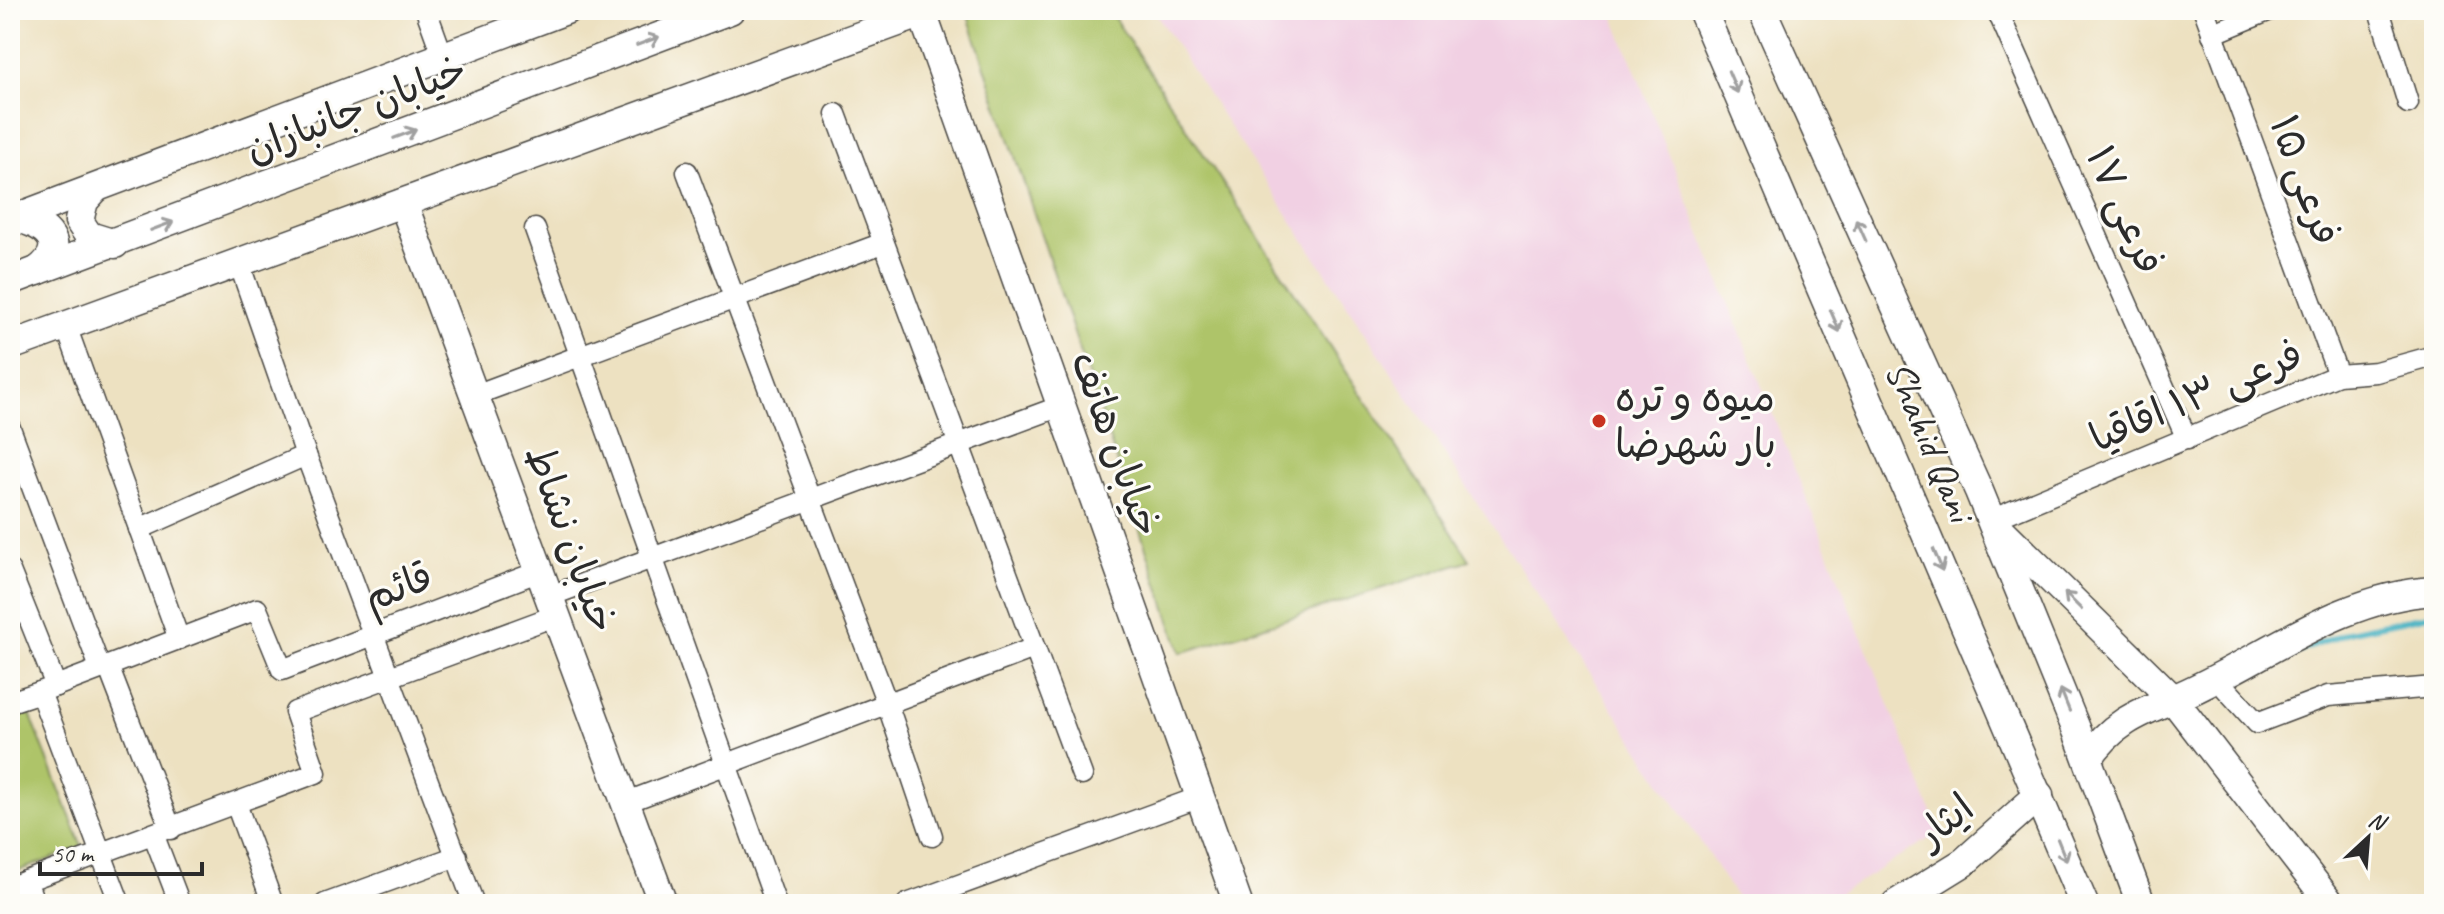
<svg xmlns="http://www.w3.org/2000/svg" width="2444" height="914" font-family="Caveat,'Playpen Sans Arabic',sans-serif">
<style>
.built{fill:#f1d0e3}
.green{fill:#aec469;stroke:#6c784a;stroke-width:2}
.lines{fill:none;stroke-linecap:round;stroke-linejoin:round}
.stream{stroke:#44b1c1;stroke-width:6}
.street-casing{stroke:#484642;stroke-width:23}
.secondary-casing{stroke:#484642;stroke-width:31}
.street{stroke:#fff;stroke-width:20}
.secondary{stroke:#fff;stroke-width:28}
.oneway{stroke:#a0a0a0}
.poi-dot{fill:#c8321e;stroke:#fdfcf7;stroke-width:3}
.labels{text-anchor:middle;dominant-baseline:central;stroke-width:6;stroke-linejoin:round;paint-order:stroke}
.street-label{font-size:40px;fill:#2b2b2b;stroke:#fdfcf7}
.poi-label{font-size:40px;fill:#2b2b2b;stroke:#fdfcf7;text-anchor:start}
</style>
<rect width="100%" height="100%" fill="#fdfcf7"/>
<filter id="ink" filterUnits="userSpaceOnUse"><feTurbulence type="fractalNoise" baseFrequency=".0125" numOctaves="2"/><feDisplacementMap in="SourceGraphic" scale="16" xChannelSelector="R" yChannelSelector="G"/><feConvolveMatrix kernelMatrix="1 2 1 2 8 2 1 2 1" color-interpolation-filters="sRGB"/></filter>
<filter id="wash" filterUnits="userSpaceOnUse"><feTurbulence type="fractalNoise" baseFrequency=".006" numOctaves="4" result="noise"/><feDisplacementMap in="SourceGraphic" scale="32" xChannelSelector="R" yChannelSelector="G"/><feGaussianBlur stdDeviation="1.8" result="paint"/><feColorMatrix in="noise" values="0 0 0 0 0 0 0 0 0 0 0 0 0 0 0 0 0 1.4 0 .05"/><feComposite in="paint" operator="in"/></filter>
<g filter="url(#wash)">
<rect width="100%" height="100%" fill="#ede1c1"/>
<polygon class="built" points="1153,10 1611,10 1940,832 1823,904 1741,904"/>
<g class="green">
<polygon points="966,10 1109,10 1470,560 1181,653"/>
<polygon points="28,709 82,847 10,874 10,716"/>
</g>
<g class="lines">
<polyline class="stream" points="2285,657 2348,632 2434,614"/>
</g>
</g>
<g filter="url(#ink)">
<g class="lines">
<defs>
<g id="street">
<polyline points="426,10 443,57"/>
<polyline points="1997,10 2187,439"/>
<polyline points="2204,10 2338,375"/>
<polyline points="2379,10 2408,103"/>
<polyline points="2212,34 2270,10"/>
<polyline points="836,114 1082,775"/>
<polyline points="687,172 888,706 932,836"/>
<polyline points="535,229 776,904"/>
<polyline points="239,263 306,455 474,904"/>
<polyline points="66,326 179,639"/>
<polyline points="475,395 883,243"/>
<polyline points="10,428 100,668"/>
<polyline points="1991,520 2338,375 2376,372 2434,356"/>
<polyline points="139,529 306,455"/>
<polyline points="10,571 56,686"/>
<polyline points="550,596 1061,406"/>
<polyline points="108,666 171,829"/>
<polyline points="2218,680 2257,723 2328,696 2434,687"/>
<polyline points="40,692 257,609 282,670 540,571"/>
<polyline points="10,702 40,692 120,904"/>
<polyline points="627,802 1034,648"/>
<polyline points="236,804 273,904"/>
<polyline points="154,836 180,904"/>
<polyline points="26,881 35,904"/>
<polyline points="10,887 316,773 295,712 557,615"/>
<polyline points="325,904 457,856"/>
<polyline points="907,904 1200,797"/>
</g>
<g id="secondary">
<polyline points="921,10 1238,904"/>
<polyline points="1702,10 2084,904"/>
<polyline points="1762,10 1979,491 2077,731 2141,904"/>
<polyline points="94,190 84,201 79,221 89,236 115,244"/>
<polyline points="403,203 663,904"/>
<path d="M 16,218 C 48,224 70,246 37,271"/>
<polyline points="10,220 566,10"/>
<polyline points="10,281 730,10"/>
<polyline points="10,346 920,14"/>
<path d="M 2001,530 L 2173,699 C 2137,713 2109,726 2088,759"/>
<polyline points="1896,904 1964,862 2039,795"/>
<path d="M 2331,904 L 2173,699 C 2260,663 2335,597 2434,591"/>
</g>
</defs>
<use href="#street" class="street-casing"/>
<use href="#secondary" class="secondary-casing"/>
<use href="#street" class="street"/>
<use href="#secondary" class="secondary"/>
</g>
<defs><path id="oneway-shaft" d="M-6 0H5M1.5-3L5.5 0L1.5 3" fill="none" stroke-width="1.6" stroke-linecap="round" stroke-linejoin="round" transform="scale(2)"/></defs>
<g class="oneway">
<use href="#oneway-shaft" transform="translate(648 41) rotate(-21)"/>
<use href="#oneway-shaft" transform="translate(1733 82) rotate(67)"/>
<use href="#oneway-shaft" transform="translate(405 134) rotate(-21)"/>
<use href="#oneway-shaft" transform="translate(162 226) rotate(-21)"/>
<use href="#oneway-shaft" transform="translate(1861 230) rotate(-114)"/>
<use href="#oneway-shaft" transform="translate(1835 321) rotate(67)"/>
<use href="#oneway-shaft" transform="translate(1938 560) rotate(67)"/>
<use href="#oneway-shaft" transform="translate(2073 601) rotate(-135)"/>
<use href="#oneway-shaft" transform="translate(2065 700) rotate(-112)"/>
<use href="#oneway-shaft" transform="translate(2062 850) rotate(68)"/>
</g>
</g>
<circle class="poi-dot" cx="1599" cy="421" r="8"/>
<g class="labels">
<g class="street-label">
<text transform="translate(356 109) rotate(-21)">خیابان جانبازان</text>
<text transform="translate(2305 180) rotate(70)">فرعی ۱۵</text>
<text transform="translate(2125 210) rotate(66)">فرعی ۱۷</text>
<text transform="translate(2196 396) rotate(-23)">فرعی ۱۳ اقاقیا</text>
<text transform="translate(1930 441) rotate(67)">Shahid Qani</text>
<text transform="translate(1116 444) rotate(70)">خیابان هاتف</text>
<text transform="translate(571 539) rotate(70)">خیابان نشاط</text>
<text transform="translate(398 587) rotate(-21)">قائم</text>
<text transform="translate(1945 821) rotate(-38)">ایثار</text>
</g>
<g class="poi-label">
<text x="1615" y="398">میوه و تره<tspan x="1615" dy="46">بار شهرضا</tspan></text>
</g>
</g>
<rect width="2444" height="914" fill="none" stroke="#fdfcf7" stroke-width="40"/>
<g transform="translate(2368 838) rotate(26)" stroke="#fdfcf7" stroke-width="6" paint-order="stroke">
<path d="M0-6L14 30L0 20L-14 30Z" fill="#2b2b2b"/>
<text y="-12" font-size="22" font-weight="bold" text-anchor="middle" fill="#2b2b2b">N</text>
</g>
<path d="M40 862v12h162v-12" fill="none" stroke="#2b2b2b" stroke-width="4"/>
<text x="52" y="862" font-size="24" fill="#2b2b2b" stroke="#fdfcf7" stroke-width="6" paint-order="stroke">50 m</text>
</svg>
